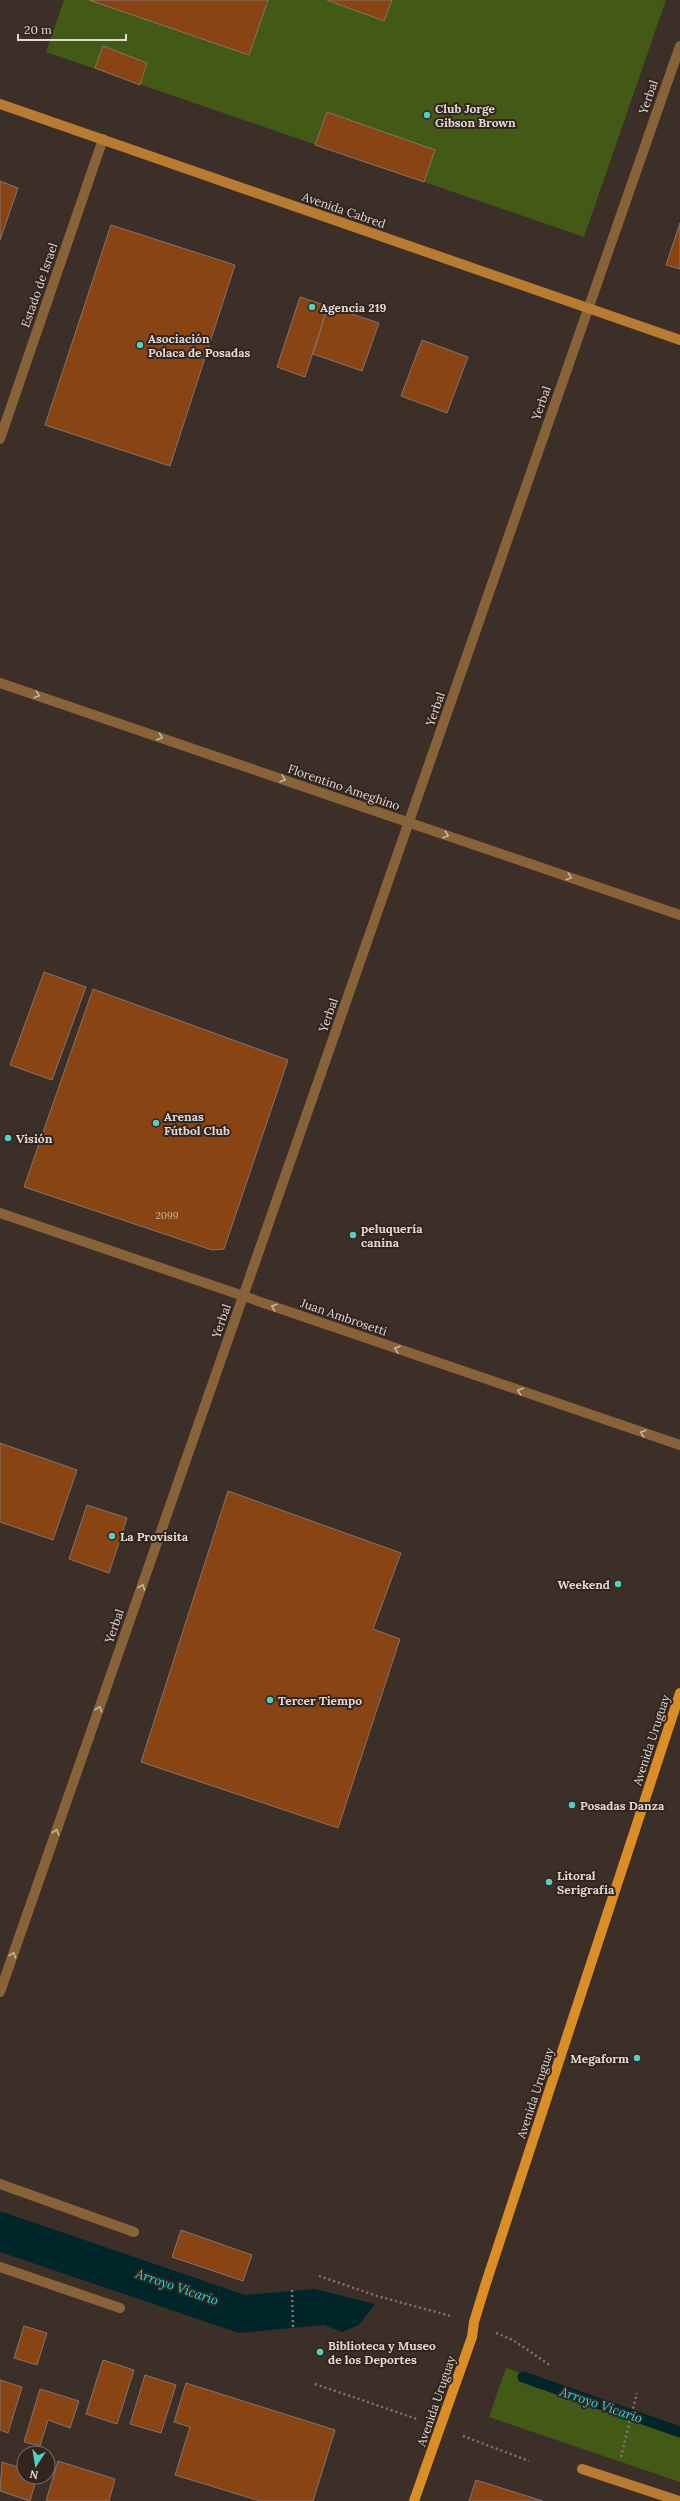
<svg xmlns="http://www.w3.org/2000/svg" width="680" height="2501" font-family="Lora,serif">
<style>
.green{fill:#435a17}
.water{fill:#00262a}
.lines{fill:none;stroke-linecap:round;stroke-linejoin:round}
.stream{stroke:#00262a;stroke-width:11}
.building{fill:#884413;stroke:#83746c}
.path{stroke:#7f746e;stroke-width:2.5;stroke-dasharray:2 3;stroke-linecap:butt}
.minor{stroke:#886238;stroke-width:10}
.secondary{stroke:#b77b32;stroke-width:10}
.primary{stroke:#db8d27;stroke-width:10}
.oneway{stroke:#c7b5a6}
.poi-dot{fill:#55cec5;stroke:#32251e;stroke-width:1.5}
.labels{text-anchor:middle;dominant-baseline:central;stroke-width:4;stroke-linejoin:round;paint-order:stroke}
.number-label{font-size:10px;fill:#ccb4a4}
.street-label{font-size:12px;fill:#e2d9d5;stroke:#32251e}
.poi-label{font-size:12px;font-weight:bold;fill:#e2d9d5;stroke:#32251e;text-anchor:start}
.water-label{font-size:13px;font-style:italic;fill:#10dfee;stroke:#32251e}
</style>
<rect width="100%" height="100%" fill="#3c2f28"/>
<g class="green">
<polygon points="64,0 666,0 584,237 46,52"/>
<polygon points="506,2368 680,2427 680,2482 489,2417"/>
</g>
<polygon class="water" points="0,2211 245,2295 315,2289 375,2304 359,2325 342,2332 324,2325 239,2333 0,2252"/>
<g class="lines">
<polyline class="stream" points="523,2377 680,2432"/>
</g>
<g class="building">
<polygon points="89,0 268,0 249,55"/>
<polygon points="327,0 392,0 384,21"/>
<polygon points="103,46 147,63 140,85 95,68"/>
<polygon points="327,112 435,150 424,182 315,145"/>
<polygon points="0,181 18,188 0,240"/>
<polygon points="680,223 680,269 666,265"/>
<polygon points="111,225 235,265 170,466 45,425"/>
<polygon points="300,297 328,306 305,377 277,367"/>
<polygon points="328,306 379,323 362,371 313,354"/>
<polygon points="422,340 468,357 447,413 401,396"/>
<polygon points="44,972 86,987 52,1080 10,1065"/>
<polygon points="93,989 288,1060 224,1249 212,1250 24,1187"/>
<polygon points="0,1443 77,1470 53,1540 0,1522"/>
<polygon points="228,1491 401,1553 373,1629 400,1639 338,1828 141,1762"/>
<polygon points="87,1505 127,1518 109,1573 69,1559"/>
<polygon points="181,2230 252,2255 243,2281 172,2257"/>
<polygon points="24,2326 47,2333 37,2365 14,2358"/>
<polygon points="103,2360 134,2370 117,2424 86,2414"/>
<polygon points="145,2375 176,2385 161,2433 130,2424"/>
<polygon points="0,2380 22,2387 8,2433 0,2430"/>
<polygon points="186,2383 335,2430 313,2501 260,2501 175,2475 190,2427 174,2422"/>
<polygon points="40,2389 79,2401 70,2428 48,2420 40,2446 24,2442"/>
<polygon points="58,2461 115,2479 109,2501 46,2501"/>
<polygon points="2,2462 24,2469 24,2477 37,2477 30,2501 0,2491"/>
<polygon points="476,2480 543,2501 469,2501"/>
</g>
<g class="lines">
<g class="path">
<polyline points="319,2276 377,2296 451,2316"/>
<polyline points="292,2290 293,2329"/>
<polyline points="496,2333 513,2340 551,2366"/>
<polyline points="315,2384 417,2419"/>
<polyline points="463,2436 529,2461"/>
<polyline points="621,2457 637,2393"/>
</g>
<g class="minor">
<polyline points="0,439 103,139"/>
<polyline points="0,683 680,915"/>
<polyline points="0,1213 680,1445"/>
<polyline points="0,1992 680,46"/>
<polyline points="0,2184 134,2232"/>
<polyline points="0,2267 120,2308"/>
</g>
<g class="secondary">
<polyline points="0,104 680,340"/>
<polyline points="582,2469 679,2501"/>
</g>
<polyline class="primary" points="414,2501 472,2337 474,2322 485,2286 680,1693"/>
</g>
<defs><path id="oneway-chevron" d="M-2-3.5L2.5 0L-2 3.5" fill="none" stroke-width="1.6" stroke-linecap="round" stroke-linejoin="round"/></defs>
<g class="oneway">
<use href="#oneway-chevron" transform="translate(37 695) rotate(19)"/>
<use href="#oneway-chevron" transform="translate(160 737) rotate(19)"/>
<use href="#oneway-chevron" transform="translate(283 779) rotate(19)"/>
<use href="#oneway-chevron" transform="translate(446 835) rotate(19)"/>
<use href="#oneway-chevron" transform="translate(569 877) rotate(19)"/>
<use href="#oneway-chevron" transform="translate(274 1307) rotate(-161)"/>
<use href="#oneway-chevron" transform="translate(397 1349) rotate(-161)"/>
<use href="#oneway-chevron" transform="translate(520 1391) rotate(-161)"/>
<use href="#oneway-chevron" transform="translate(643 1433) rotate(-161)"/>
<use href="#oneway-chevron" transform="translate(142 1587) rotate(-71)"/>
<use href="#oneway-chevron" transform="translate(99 1709) rotate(-71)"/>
<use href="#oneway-chevron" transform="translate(56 1832) rotate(-71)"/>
<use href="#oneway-chevron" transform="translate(13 1955) rotate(-71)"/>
</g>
<g class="poi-dot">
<circle cx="427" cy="115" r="4"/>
<circle cx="312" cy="307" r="4"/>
<circle cx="140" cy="345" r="4"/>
<circle cx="156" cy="1123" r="4"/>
<circle cx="8" cy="1138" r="4"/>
<circle cx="353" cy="1235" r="4"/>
<circle cx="112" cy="1536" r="4"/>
<circle cx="618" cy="1584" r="4"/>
<circle cx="270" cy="1700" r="4"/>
<circle cx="572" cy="1805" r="4"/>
<circle cx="549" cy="1882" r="4"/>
<circle cx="637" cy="2058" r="4"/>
<circle cx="320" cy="2352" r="4"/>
</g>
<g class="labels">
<g class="number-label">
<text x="167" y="1215">2099</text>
</g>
<g class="street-label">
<text transform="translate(648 97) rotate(-71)">Yerbal</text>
<text transform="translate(344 210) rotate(19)">Avenida Cabred</text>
<text transform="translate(39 285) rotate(-71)">Estado de Israel</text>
<text transform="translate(541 403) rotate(-71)">Yerbal</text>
<text transform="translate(435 709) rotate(-71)">Yerbal</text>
<text transform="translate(344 787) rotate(19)">Florentino Ameghino</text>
<text transform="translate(328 1015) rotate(-71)">Yerbal</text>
<text transform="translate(344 1317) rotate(19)">Juan Ambrosetti</text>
<text transform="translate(221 1321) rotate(-71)">Yerbal</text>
<text transform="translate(114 1626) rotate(-71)">Yerbal</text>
<text transform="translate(651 1740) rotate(-72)">Avenida Uruguay</text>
<text transform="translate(535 2093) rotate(-72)">Avenida Uruguay</text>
<text transform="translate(436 2401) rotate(-71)">Avenida Uruguay</text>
</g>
<g class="poi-label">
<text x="435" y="108">Club Jorge<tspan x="435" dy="14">Gibson Brown</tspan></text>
<text x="320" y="307">Agencia 219</text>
<text x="148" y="338">Asociación<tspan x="148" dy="14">Polaca de Posadas</tspan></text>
<text x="164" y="1116">Arenas<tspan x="164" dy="14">Fútbol Club</tspan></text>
<text x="16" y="1138">Visión</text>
<text x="361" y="1228">peluquería<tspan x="361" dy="14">canina</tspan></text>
<text x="120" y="1536">La Provisita</text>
<text x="610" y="1584" text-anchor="end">Weekend</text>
<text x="278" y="1700">Tercer Tiempo</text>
<text x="580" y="1805">Posadas Danza</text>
<text x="557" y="1875">Litoral<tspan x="557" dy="14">Serigrafía</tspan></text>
<text x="629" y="2058" text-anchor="end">Megaform</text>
<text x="328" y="2345">Biblioteca y Museo<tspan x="328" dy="14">de los Deportes</tspan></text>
</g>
<g class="water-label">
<text transform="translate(177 2287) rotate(19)">Arroyo Vicario</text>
<text transform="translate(601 2405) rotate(19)">Arroyo Vicario</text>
</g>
</g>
<g transform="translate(36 2465) rotate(192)"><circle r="19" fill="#32251e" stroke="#786d67"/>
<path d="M0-3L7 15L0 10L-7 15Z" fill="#55cec5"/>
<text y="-6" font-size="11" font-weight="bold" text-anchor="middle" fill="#e2d9d5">N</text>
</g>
<path d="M18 34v6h108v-6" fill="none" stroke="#e2d9d5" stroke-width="2"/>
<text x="24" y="34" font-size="12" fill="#e2d9d5" stroke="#32251e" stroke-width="3" paint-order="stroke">20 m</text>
</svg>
